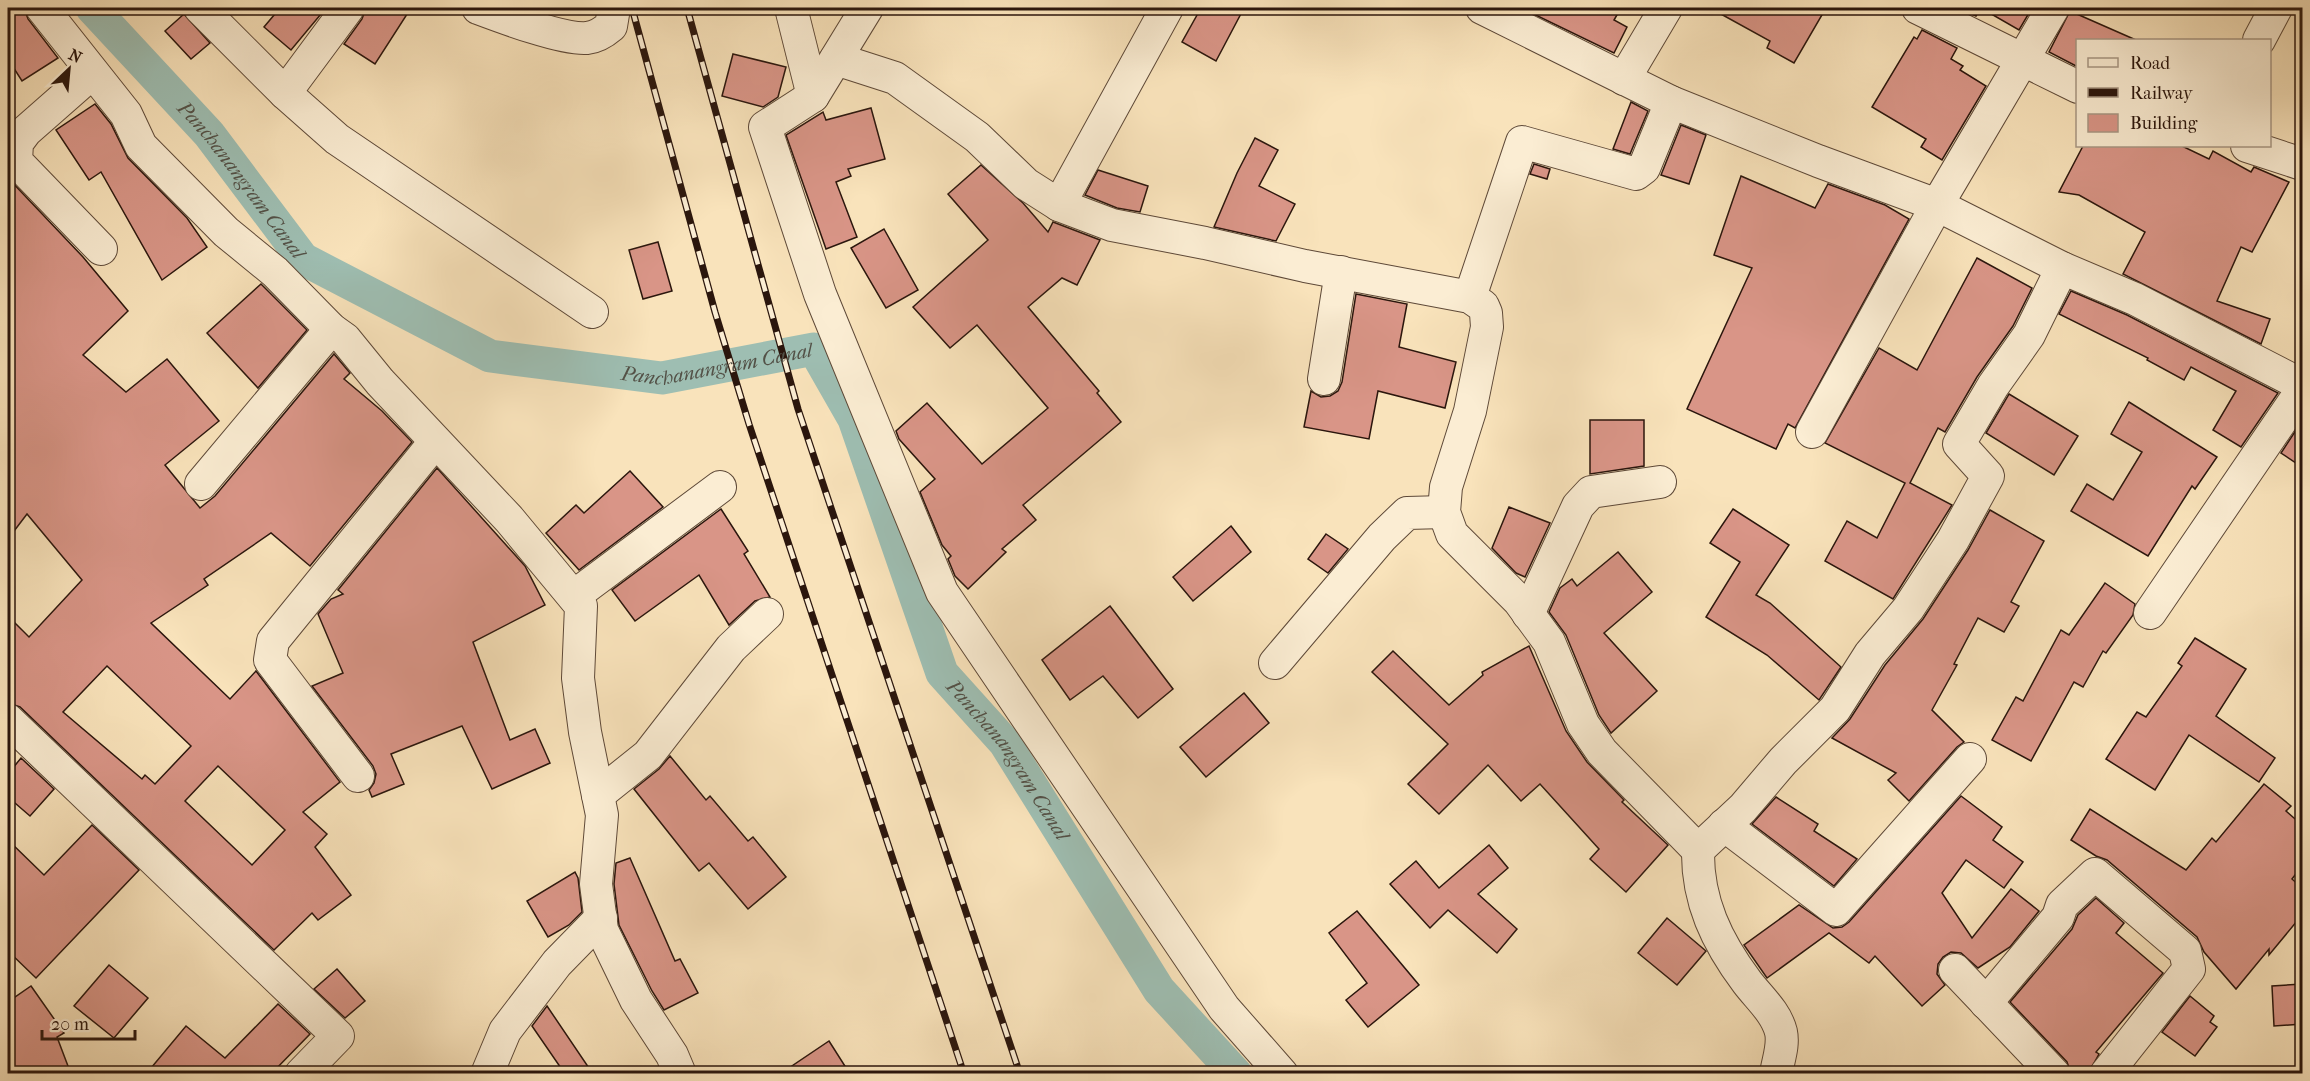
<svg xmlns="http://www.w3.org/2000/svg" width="2310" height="1081" font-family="'IM FELL French Canon',serif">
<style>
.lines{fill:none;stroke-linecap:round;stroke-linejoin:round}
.canal{stroke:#9ebeb2;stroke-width:33}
.building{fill:#d99587;stroke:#2b160d;stroke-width:1.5;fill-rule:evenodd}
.minor-casing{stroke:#5e4938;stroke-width:34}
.minor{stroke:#fbedd3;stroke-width:32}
.rail-casing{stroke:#2b160d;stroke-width:7}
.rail{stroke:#fbedd3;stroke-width:4.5;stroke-dasharray:14;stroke-linecap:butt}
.labels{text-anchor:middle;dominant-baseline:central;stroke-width:4.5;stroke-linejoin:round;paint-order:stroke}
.water-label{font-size:20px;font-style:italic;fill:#535147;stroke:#fbedd3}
</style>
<rect width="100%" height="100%" fill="#f9e3bb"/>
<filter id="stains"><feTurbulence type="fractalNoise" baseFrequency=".00333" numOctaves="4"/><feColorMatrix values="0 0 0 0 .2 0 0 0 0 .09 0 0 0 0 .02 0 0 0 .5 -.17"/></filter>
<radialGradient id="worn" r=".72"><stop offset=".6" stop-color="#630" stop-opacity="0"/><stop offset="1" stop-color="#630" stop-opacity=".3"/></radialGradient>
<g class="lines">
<path class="canal" id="s1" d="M 92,8 L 209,134 L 303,259 L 490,356 L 662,378 L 814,349 L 854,419 L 942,673 L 1005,743 L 1159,990 L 1236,1074"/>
</g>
<g class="building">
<polygon points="8,8 24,8 28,19 58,58 22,81 8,59"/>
<polygon points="280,8 326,8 291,50 264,27"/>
<polygon points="366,8 411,8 375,64 344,44 362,19"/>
<polygon points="1201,8 1244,8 1216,61 1182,42"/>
<polygon points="1521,8 1621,8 1614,20 1627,27 1614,53"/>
<polygon points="1710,8 1826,8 1794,63 1767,48 1770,41"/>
<polygon points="1958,8 2032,8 2019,30 1981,8 1976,16"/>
<polygon points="2070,11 2136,40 2078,40 2078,67 2049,52"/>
<polygon points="184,14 210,43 191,59 165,31"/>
<polygon points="1922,30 1957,48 1951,59 1963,66 1960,70 1986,86 1942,160 1921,147 1926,139 1872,107 1914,37 1917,39"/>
<polygon points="733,54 786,67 778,97 763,107 722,96"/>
<polygon points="1631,102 1648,111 1630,154 1613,149"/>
<polygon points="95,104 111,124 128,158 187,218 207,247 162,280 101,172 89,180 56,130"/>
<polygon points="871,108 885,159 848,169 851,176 836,182 857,237 826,249 786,135 823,112 826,120"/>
<polygon points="1681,125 1706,135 1689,184 1661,175"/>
<polygon points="1255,138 1278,150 1259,186 1295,204 1276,241 1214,227 1237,173"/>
<polygon points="2083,146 2182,146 2209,159 2213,151 2251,172 2254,167 2289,182 2252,252 2241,247 2217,301 2270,319 2261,344 2123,274 2145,232 2079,195 2059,192"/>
<polygon points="1534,164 1550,169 1547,179 1530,174"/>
<polygon points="981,165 1023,203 1048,232 1053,222 1100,240 1077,285 1062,278 1028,307 1099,391 1097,393 1121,422 1023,505 1036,520 1002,549 1006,552 968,589 955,576 948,559 951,556 942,545 920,492 935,479 899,439 896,431 927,403 982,464 1048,408 977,325 950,348 913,307 988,240 948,194"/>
<polygon points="1098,170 1148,186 1140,212 1117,208 1085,195"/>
<polygon points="1741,176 1815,208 1828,184 1885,205 1909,219 1795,428 1788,424 1776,449 1687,409 1752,268 1714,255"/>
<path d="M 8,178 L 83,257 L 128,311 L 83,355 L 126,392 L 167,359 L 219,421 L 165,465 L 200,508 L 215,496 L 334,354 L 350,373 L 344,379 L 382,411 L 412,442 L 310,566 L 271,533 L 204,579 L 208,585 L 151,623 L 230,699 L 256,671 L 340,782 L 303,812 L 327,834 L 315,847 L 351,895 L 318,920 L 312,913 L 274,950 L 20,707 L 8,703 L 8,616 L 29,637 L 82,580 L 27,514 L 8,539 ZM 107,666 L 191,746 L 155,784 L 145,775 L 142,779 L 63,712 ZM 218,766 L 285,830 L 252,865 L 185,801 Z"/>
<polygon points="884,229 918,290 886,308 851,248"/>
<polygon points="658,242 672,291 643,299 629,250"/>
<polygon points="1977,258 2032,288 2013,326 1977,377 1945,432 1938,428 1910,483 1952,505 1893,599 1825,561 1847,521 1877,538 1905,483 1825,443 1879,348 1917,370"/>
<polygon points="261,284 307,330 258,388 207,333"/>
<polygon points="2071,291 2127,315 2278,393 2241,447 2213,430 2236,391 2191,367 2184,380 2147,360 2148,358 2059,314"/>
<polygon points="1356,294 1407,304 1399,347 1456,362 1445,408 1378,391 1369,439 1304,427 1311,391 1321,397 1330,396 1338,391 1342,382"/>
<polygon points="2009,394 2078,436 2054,475 1986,433"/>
<polygon points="2129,402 2217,457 2195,489 2192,486 2148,556 2071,511 2087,484 2113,500 2142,452 2111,434"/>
<polygon points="1590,420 1644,420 1644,466 1590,474"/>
<polygon points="2302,421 2302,467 2281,453"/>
<polygon points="437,468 525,566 545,605 473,642 510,740 535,729 550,763 492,789 462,726 391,754 404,784 372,797 369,790 374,783 376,774 373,766 312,686 343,673 318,614 331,599 343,594 338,590"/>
<polygon points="630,471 663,507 579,570 546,533 576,505 584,513"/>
<polygon points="1509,507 1550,523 1525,577 1516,573 1492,548"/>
<polygon points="721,509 748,551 744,554 770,597 755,601 729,625 699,575 635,621 612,590"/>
<polygon points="1733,509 1789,545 1756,595 1770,603 1841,667 1819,700 1767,655 1706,617 1740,562 1710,543"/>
<polygon points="1990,510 2044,541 2011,602 2019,606 2004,632 1978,618 1954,664 1957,665 1932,710 1964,742 1957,747 1909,801 1888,780 1896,773 1832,738 1850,719 1885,665 1923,619 1968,550"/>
<polygon points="1231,526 1251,552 1193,601 1173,577"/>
<polygon points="1326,534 1348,549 1328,573 1308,559"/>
<polygon points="1618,552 1652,592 1604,633 1657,691 1611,733 1599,715 1566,635 1549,612 1560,588 1572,579 1577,586"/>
<polygon points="2105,583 2135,604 2133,615 2106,653 2103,651 2083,687 2074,682 2031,761 1992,740 2016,697 2023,701 2061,630 2069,635"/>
<polygon points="1110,606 1173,689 1138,718 1103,676 1070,700 1042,660"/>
<polygon points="2195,638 2246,669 2216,716 2275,758 2259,782 2189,735 2155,790 2106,759 2137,712 2146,717 2182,666 2178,663"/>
<polygon points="1529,646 1566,731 1587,762 1624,800 1622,802 1668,845 1626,892 1590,859 1599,849 1540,784 1521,801 1488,765 1439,814 1408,784 1448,744 1372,672 1393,651 1449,705 1483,675 1482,672"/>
<polygon points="1244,693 1269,723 1206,777 1180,747"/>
<polygon points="670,756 706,800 710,796 748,841 753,837 786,877 748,909 709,863 699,871 634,789 659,769"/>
<polygon points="21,758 54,789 30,816 8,797 8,774"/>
<polygon points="2264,784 2291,806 2286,811 2302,825 2302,866 2292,879 2302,888 2302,915 2269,955 2269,949 2236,989 2204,952 2197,937 2107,860 2096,856 2071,840 2090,809 2186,870 2212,838 2216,842"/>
<polygon points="1961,796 2002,827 1993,840 2023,862 2004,888 1966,860 1942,893 1972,938 2011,889 2039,911 2010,947 1978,968 1961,953 1951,952 1943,957 1938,964 1937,974 1945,985 1922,1006 1875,956 1869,963 1829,933 1767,978 1744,945 1799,905 1833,928 1842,927 1849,922"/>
<polygon points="1776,797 1818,824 1814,831 1857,859 1834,886 1752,824"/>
<polygon points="92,825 139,870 36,978 8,951 8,840 44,875"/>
<polygon points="1489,845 1508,868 1478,894 1517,929 1497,953 1448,910 1430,928 1390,884 1416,861 1439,888"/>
<polygon points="630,858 675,961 680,959 698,993 664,1010 652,991 619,925 614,884 616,863"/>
<polygon points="575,872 578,878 582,912 569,925 548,937 527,901"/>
<polygon points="2096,898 2124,923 2116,933 2163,973 2096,1052 2099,1054 2088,1074 2071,1074 2067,1062 2010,1002 2072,929 2078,915"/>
<polygon points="1357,911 1419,985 1368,1027 1346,1000 1367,983 1329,933"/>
<polygon points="1667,918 1706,951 1677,985 1638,953"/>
<polygon points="109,965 148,998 114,1038 74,1006"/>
<polygon points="337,969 365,1001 345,1018 314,989"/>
<polygon points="2302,984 2302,1024 2274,1026 2272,986"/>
<polygon points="31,986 64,1033 57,1037 71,1074 8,1074 8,1002"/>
<polygon points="2190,996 2214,1016 2210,1022 2217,1027 2195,1056 2162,1032"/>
<polygon points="278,1004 310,1034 271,1074 146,1074 186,1026 225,1058"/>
<polygon points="547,1006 593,1074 565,1074 532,1026"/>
<polygon points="829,1041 850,1074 780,1074"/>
</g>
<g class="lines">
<defs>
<g id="minor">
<polyline points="42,8 126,114 141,146 226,232 275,272 331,329 345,339 380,382 509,519 581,606 578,678 585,732 602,815 596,884 602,930 636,1000 672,1055 680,1074"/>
<polyline points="200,8 285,93 337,139 592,312"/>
<path d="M 478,8 C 502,17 563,40 587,38 C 597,37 604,32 611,26 L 614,8"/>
<polyline points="791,8 813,96"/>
<polyline points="867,8 813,96 765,127 820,294 942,592 1224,1008 1282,1074"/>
<polyline points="1482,8 1671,102 1818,161 1937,205 2053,8"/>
<polyline points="1918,8 2078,87"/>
<polyline points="2259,40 2276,8"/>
<polyline points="836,59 895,78 977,137 1026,184 1059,205 1112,225 1205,243 1305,266 1470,297 1483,306 1486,313 1487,327 1470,411 1446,487 1444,512 1452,534 1519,601 1549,642 1583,724 1602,752 1698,850 1743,808 1783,761 1835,709 1870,654 1908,609 1953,540 1988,476 1959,444 1993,386 2029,335 2062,268"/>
<polyline points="92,73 26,131 17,143 16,161 101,249"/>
<polyline points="1624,79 1666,8"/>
<polyline points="285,93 348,8"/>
<polyline points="2247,146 2302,164"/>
<polyline points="1059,205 1167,8"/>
<polyline points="1470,297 1522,142 1636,174 1644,168 1671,102"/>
<polyline points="1324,379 1341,272"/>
<polyline points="1812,432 1937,205 2062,268 2135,299 2302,385"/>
<polyline points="201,484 331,329"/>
<polyline points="574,596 720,487"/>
<polyline points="2150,613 2302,390"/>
<polyline points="1528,614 1578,506 1591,492 1660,482"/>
<polyline points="1275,663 1382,537 1407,513 1444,512"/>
<polyline points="8,720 338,1036 301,1074"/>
<polyline points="358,776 270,660 273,641 435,442"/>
<polyline points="598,795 648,755 731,648 767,614"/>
<polyline points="1724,825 1836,910 1970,759"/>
<path d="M 1698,850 C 1697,901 1717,942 1747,982 C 1759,998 1776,1012 1781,1032 C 1784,1046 1778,1060 1776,1074"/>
<polyline points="1955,970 2054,1074"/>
<polyline points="1986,1003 2058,917 2062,905 2095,874 2185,951 2189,969 2106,1074"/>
<polyline points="487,1074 505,1031 557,963 601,918"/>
</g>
</defs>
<use href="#minor" class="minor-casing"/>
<use href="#minor" class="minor"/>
<defs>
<g id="rail">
<polyline points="632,8 715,312 749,424 964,1074"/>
<polyline points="687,8 798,409 1020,1074"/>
</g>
</defs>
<use href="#rail" class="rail-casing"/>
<use href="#rail" class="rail"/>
</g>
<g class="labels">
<g class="water-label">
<text stroke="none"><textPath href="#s1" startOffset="228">Panchanangram Canal</textPath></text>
<text stroke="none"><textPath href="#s1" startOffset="768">Panchanangram Canal</textPath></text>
<text stroke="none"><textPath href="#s1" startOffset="1326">Panchanangram Canal</textPath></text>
</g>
</g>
<rect width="2310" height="1081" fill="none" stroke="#f9e3bb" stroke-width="30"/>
<rect x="9" y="9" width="2292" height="1063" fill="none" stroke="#2b160d" stroke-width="3"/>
<rect x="15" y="15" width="2280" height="1051" fill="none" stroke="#2b160d" stroke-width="1.5"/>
<rect x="2076" y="39" width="195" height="108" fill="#fbedd3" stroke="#a89784" stroke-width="1.5"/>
<rect x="2088" y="58" width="30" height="9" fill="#fbedd3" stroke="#a89784" stroke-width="1.5"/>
<text x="2130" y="69" font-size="18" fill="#2b160d">Road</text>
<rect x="2088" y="88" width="30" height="9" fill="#2b160d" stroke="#a89784" stroke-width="1.5"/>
<text x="2130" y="99" font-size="18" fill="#2b160d">Railway</text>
<rect x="2088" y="114" width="30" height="18" fill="#d99587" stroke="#a89784" stroke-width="1.5"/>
<text x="2130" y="129" font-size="18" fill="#2b160d">Building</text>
<g transform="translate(69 69) rotate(26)" stroke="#fbedd3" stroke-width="4.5" paint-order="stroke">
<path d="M0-4.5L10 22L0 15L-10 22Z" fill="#2b160d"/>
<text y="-9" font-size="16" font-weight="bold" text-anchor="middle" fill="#2b160d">N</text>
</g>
<path d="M42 1030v9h93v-9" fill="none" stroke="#2b160d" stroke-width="3"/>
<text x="51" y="1030" font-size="18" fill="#2b160d" stroke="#fbedd3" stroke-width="4.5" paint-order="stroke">20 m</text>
<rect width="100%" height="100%" filter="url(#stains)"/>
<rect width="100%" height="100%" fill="url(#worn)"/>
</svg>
